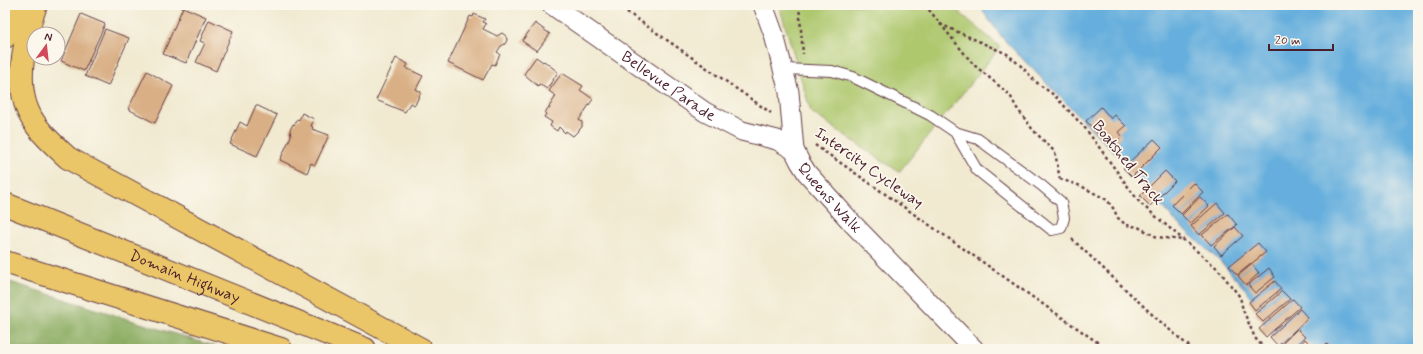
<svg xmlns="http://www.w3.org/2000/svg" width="1423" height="354" font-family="Mynerve,sans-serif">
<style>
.green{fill:#aec86e;stroke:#7c744c}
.forest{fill:#8aac61;stroke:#6a6646}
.water{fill:#65aedd;stroke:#586684}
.building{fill:#d9af85}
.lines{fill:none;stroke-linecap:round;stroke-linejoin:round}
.service-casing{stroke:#633d44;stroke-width:12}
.minor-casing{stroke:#633d44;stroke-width:21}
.primary-casing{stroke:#633d44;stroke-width:24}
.trunk-casing{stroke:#633d44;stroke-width:24}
.path{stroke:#633d44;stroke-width:2.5;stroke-dasharray:3 3;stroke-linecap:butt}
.service{stroke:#fff;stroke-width:10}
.minor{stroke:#fff;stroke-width:19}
.primary{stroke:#ebc669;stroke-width:22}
.trunk{stroke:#ebc669;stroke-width:22}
.labels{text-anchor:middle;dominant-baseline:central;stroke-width:3.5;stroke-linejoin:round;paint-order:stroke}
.street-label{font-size:16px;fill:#4a1f2b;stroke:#fbf7ec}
</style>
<rect width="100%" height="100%" fill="#fbf7ec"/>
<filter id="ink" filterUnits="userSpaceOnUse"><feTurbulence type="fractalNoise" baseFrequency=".025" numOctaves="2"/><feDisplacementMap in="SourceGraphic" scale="8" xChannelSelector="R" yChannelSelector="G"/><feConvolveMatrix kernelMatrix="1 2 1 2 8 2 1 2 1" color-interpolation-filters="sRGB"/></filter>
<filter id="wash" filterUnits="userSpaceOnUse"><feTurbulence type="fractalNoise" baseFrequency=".012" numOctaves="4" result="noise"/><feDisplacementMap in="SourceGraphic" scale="16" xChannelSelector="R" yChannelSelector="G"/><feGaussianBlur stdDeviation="0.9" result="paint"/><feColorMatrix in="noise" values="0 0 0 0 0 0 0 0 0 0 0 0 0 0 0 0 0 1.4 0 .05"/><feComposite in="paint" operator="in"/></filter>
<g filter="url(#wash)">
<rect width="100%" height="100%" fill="#f1ead1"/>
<polygon class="green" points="779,5 951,5 1000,47 899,172 811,112"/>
<polygon class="forest" points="5,281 10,282 223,349 5,349"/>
<polygon class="water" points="980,5 1418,5 1418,349 1282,349 1262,320 1259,309 1246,290 1221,262 1177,223 1128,166 1005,41 984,13"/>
<g id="blocks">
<g class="building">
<polygon points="183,7 206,17 186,63 163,54"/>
<polygon points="81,14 105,24 84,71 61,61"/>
<polygon points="474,14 485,19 483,22 486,24 483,29 497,36 502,33 506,36 507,40 505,44 501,46 497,52 500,54 495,65 492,64 483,80 448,63 470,16 473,17"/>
<polygon points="209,20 233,31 216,71 196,62 205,43 200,41"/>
<polygon points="535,23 550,34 537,51 522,41"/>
<polygon points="105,29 129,38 108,86 85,76"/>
<polygon points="536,57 543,62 544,61 558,72 547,89 539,84 538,86 524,74"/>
<polygon points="396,58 408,64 406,68 423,76 416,89 421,92 415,105 410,103 405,112 376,100"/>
<polygon points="147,71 173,86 155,123 128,109"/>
<polygon points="562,73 583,86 580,90 593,99 579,120 582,122 582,127 573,136 566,131 565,133 559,127 557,131 550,126 552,122 544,117 546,114 545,113 548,108 550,109 549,107 556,96 549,91"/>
<polygon points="256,105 277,115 257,156 230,144 240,122 247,126"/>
<polygon points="1101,107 1111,119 1115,115 1126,126 1119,132 1122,136 1111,148 1086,121"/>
<polygon points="302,113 314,119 311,126 313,127 312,129 329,135 315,165 311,163 307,173 280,160 291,136 290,130 293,124 294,125 297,119 299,120"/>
<polygon points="1154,139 1162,147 1132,177 1123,168"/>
<polygon points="1165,171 1175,181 1150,206 1140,196"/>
<polygon points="1194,183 1203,192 1181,214 1172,205"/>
<polygon points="1200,197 1209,206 1190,224 1182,215"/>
<polygon points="1217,203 1225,213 1199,235 1191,226"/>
<polygon points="1228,214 1237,225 1211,245 1202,235"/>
<polygon points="1235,227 1243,236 1221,255 1214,246"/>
<polygon points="1258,243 1266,252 1237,275 1229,266"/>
<polygon points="1252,264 1259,273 1246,285 1238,276"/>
<polygon points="1269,268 1275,277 1255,293 1248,285"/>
<polygon points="1275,281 1281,289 1255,310 1249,302"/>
<polygon points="1282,291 1290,299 1263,322 1255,314"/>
<polygon points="1293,299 1300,307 1266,337 1259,329"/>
<polygon points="1300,309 1308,318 1278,346 1270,337"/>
<polygon points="1297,329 1305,337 1292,349 1282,349 1280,346"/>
<polygon points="1305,339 1315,349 1296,349"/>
<polygon points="1327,344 1332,349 1322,349"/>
</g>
</g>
</g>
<g filter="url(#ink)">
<use href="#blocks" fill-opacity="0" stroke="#633d44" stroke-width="1"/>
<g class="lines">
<defs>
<polyline id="service" points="784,69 832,71 853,77 930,115 955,132 978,139 1041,185 1061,202 1064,218 1061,228 1052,230 977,170 955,132"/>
<g id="minor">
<path id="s1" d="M 552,5 L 705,112 L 742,131 L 777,140 L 794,150"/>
<path id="s2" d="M 763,5 L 774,35 L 789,92 L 794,150 L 800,162 L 807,173 L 853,224 L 974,349"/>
</g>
<g id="primary">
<path id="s3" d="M 5,204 L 365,349"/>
</g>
<g id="trunk">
<path d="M 36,5 C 25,34 15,82 28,111 C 36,130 53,144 68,158 L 421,349"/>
<polyline points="5,37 23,5"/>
<polyline points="5,262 281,349"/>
</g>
</defs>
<use href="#service" class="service-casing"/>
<use href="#minor" class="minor-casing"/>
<use href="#primary" class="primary-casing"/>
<use href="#trunk" class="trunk-casing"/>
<g class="path">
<polyline points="617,5 771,113"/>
<polyline points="799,5 803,54"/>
<polyline points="925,5 973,64 1010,95 1016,107 1033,130 1055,152 1060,180"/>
<polyline points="940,24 1007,54 1021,66 1036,82 1054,95 1085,128 1140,203 1218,269 1240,297 1243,310 1255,338 1265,349"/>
<polyline points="815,145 1107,349"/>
<polyline points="1060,179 1081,186 1107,200 1113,208 1118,218 1126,225 1138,227 1157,237 1182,240"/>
<polyline points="1072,239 1156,318 1192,349"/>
</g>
<use href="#service" class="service"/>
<use href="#minor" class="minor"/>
<use href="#primary" class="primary"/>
<use href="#trunk" class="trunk"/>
</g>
</g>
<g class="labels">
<g class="street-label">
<text stroke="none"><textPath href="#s1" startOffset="142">Bellevue Parade</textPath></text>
<text transform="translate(1128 163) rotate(51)">Boatshed Track</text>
<text transform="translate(869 168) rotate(35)">Intercity Cycleway</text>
<text stroke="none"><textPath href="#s2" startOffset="209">Queens Walk</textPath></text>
<text stroke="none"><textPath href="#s3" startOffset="194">Domain Highway</textPath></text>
</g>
</g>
<rect width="1423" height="354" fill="none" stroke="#fbf7ec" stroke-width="20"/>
<g transform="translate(46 46) rotate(15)"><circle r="19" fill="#fbf7ec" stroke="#b4a19f"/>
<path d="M0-3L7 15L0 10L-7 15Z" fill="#d1495b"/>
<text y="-6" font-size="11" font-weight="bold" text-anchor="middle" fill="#4a1f2b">N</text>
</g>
<path d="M1269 44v6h64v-6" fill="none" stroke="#4a1f2b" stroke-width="2"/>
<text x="1275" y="44" font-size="12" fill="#4a1f2b" stroke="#fbf7ec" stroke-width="3" paint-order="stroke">20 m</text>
</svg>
